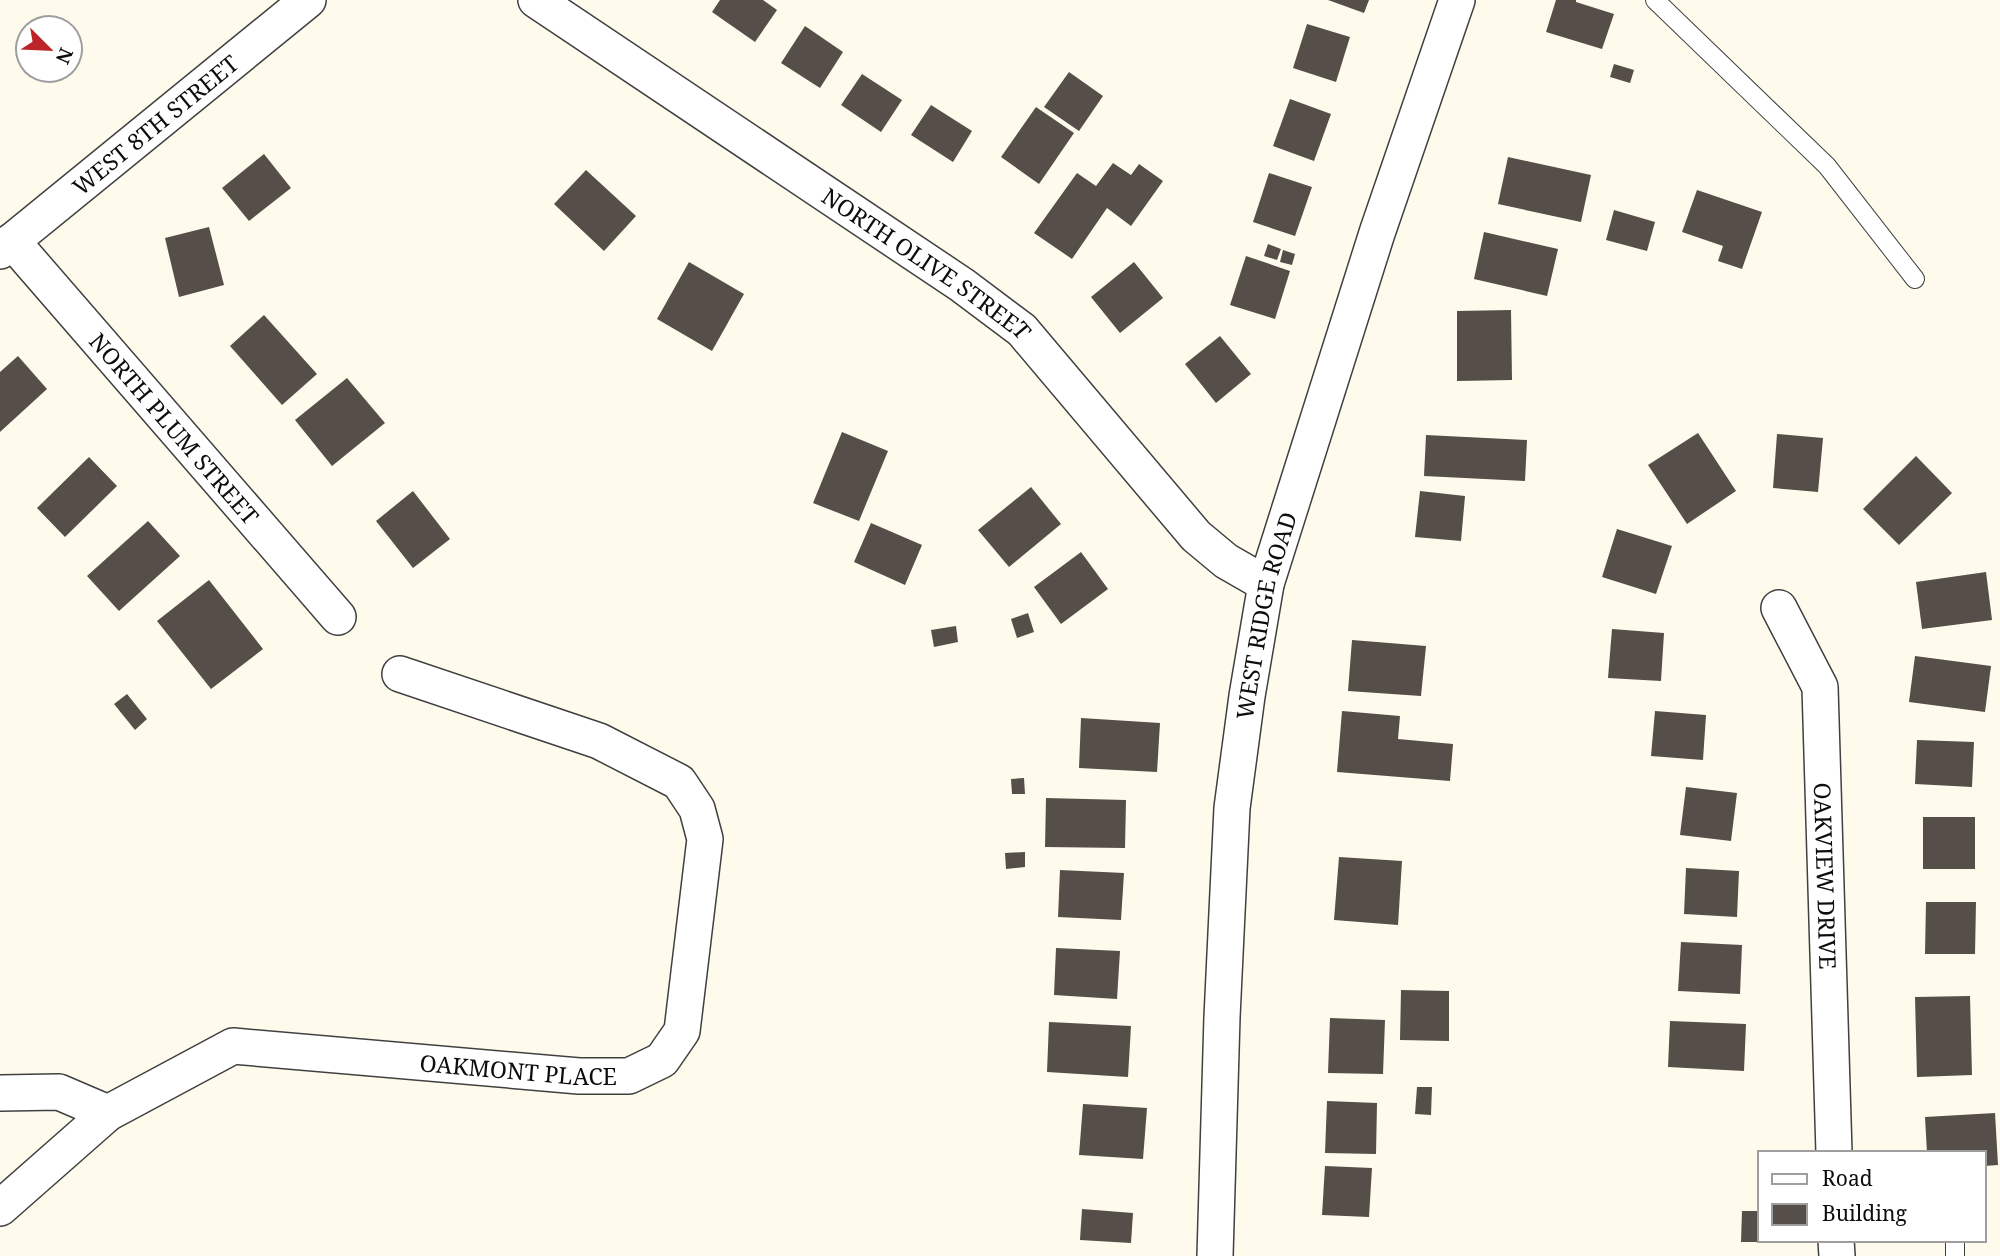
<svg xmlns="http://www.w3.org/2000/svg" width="2000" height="1256" font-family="'Noto Serif',serif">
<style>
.building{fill:#554e49}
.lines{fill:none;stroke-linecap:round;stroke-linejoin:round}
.lane-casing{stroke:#404040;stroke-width:20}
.street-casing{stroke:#404040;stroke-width:38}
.lane{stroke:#fff;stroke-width:18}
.street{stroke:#fff;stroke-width:35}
.labels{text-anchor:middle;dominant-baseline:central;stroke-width:7;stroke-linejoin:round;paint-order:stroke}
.street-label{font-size:23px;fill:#0d0d0d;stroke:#fff}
</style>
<rect width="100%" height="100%" fill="#fffbec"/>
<g class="building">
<polygon points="720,0 763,0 777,10 755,42 712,12"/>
<polygon points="1328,0 1369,0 1364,13"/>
<polygon points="1556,0 1576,0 1576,2 1614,14 1602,49 1546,32"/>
<polygon points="1307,24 1350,37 1336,82 1293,68"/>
<polygon points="805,26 843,52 820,88 781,63"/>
<polygon points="1614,64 1634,70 1630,83 1610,77"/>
<polygon points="1069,72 1103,96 1079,131 1044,107"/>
<polygon points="862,74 902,100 881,132 841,105"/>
<polygon points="1290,99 1331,114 1314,161 1273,146"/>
<polygon points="931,105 972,131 953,162 911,135"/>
<polygon points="1036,107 1074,133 1039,184 1001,157"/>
<polygon points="264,154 291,188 249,221 222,188"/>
<polygon points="1508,157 1591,175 1581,222 1498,204"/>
<polygon points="1113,163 1131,175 1139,164 1163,181 1131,226 1107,208 1072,259 1034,233 1077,173 1096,186"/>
<polygon points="586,170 636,216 604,251 554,204"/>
<polygon points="1269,173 1312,187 1295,236 1253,222"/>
<polygon points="1697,190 1762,212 1742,269 1718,261 1723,246 1682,232"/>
<polygon points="1614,210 1655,222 1647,251 1606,240"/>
<polygon points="209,227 224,285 179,297 165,238"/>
<polygon points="1484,232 1558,249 1547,296 1474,279"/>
<polygon points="1268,244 1281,249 1277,260 1264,256"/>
<polygon points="1283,250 1295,254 1292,265 1280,262"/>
<polygon points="1246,256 1290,271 1275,319 1230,305"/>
<polygon points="689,262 744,294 712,351 657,319"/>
<polygon points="1134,262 1163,298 1120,333 1091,297"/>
<polygon points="1511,310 1512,380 1457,381 1457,311"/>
<polygon points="264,315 317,374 282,405 230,346"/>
<polygon points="1220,336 1251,374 1216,403 1185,364"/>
<polygon points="18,356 47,389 0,432 0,372"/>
<polygon points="347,378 385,423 332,466 295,420"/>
<polygon points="842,432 888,451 859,521 813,503"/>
<polygon points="1698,433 1736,491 1687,524 1648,465"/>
<polygon points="1777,434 1823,438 1818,492 1773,488"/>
<polygon points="1426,435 1527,440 1525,481 1424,476"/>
<polygon points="1916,456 1952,493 1899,545 1863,509"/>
<polygon points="89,457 117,486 65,537 37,508"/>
<polygon points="1031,487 1061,524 1009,567 978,530"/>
<polygon points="413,491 450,539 413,568 376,521"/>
<polygon points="1420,491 1465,496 1461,541 1415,537"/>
<polygon points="148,521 180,556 119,611 87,576"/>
<polygon points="871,523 922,545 905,585 854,562"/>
<polygon points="1617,529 1672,546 1656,594 1602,577"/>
<polygon points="1081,552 1108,589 1061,624 1034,587"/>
<polygon points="1986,572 1992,620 1922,629 1916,582"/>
<polygon points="209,580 263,649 211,689 157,621"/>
<polygon points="1028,613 1034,632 1017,638 1011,619"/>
<polygon points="956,626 958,642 934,647 931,630"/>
<polygon points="1612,629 1664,633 1661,681 1608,678"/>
<polygon points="1352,640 1426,646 1421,696 1348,691"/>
<polygon points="1915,656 1991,666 1985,712 1909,702"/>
<polygon points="127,694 147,719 135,730 114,704"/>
<polygon points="1342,711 1400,716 1398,739 1453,744 1450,781 1337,772"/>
<polygon points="1655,711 1706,715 1703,760 1651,756"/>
<polygon points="1081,718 1160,723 1157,772 1079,768"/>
<polygon points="1917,740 1974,742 1972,787 1915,784"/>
<polygon points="1024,778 1025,794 1012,794 1011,779"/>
<polygon points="1686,787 1737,793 1731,841 1680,835"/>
<polygon points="1046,798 1126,800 1125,848 1045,847"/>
<rect x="1923" y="817" width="52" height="52"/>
<polygon points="1025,852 1025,867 1006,869 1005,853"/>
<polygon points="1339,857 1402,861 1398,925 1334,920"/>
<polygon points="1686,868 1739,871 1737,917 1684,914"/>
<polygon points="1060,870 1124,873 1121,920 1058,917"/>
<polygon points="1926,902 1976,902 1975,954 1925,954"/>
<polygon points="1681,942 1742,945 1740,994 1678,991"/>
<polygon points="1056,948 1120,951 1117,999 1054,995"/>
<polygon points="1401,990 1449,991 1449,1041 1400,1040"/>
<polygon points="1970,996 1972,1075 1917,1077 1915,997"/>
<polygon points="1330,1018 1385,1020 1383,1074 1328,1073"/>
<polygon points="1670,1021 1746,1024 1744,1071 1668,1067"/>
<polygon points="1049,1022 1131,1026 1128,1077 1047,1072"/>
<polygon points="1417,1087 1432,1087 1431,1115 1415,1114"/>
<polygon points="1327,1101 1377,1103 1376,1154 1325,1153"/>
<polygon points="1083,1104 1147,1108 1143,1159 1079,1155"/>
<polygon points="1995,1113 1998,1165 1984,1166 1984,1153 1927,1153 1925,1117"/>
<polygon points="1325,1166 1372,1168 1369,1217 1322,1215"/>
<polygon points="1082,1209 1133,1213 1131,1243 1080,1240"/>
<polygon points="1742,1211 1760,1211 1760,1242 1741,1242"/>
</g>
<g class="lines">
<defs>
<g id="lane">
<polyline points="1655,0 1827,166 1915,279"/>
<polyline points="1955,1240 1955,1256"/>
</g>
<g id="street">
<path id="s1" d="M 536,0 L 962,285 L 1022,330 L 1196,536 L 1226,561 L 1266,584"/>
<path id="s2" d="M 12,241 L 338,617"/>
<path id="s3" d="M 0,251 L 308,0"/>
<path id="s4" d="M 1779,608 L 1820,687 L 1834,1153"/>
<polyline points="0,1093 59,1092 108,1113"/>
<path id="s5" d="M 0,1208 L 108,1113 L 233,1046 L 579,1076 L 629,1076 L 662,1060 L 682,1031 L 705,839 L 697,809 L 679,782 L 599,741 L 400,674"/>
<polyline points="1836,1240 1837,1256"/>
<path id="s6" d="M 1215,1256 L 1222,1017 L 1232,808 L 1247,696 L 1266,584 L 1377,233 L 1457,0"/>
</g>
</defs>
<use href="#lane" class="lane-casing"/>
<use href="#street" class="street-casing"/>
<use href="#lane" class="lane"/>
<use href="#street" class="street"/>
</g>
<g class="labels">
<g class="street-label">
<text stroke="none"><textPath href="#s3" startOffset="200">WEST 8TH STREET</textPath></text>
<text stroke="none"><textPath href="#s1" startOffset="471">NORTH OLIVE STREET</textPath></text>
<text stroke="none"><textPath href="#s2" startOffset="248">NORTH PLUM STREET</textPath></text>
<text stroke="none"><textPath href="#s6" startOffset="644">WEST RIDGE ROAD</textPath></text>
<text stroke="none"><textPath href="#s4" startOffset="278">OAKVIEW DRIVE</textPath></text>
<text stroke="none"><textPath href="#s5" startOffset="572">OAKMONT PLACE</textPath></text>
</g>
</g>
<rect x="1758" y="1151" width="228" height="91" fill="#ffffff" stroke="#9e9e9e" stroke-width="2"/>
<rect x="1772" y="1174" width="35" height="10" fill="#ffffff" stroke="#9e9e9e" stroke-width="2"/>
<text x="1822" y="1186" font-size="21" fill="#0d0d0d">Road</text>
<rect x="1772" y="1204" width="35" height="21" fill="#554e49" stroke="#9e9e9e" stroke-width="2"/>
<text x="1822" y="1221" font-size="21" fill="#0d0d0d">Building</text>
<g transform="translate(49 49) rotate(114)"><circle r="33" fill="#ffffff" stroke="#9e9e9e" stroke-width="2"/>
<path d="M0-5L12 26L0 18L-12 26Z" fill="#bd242a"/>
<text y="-10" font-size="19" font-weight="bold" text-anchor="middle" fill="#0d0d0d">N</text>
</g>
</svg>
